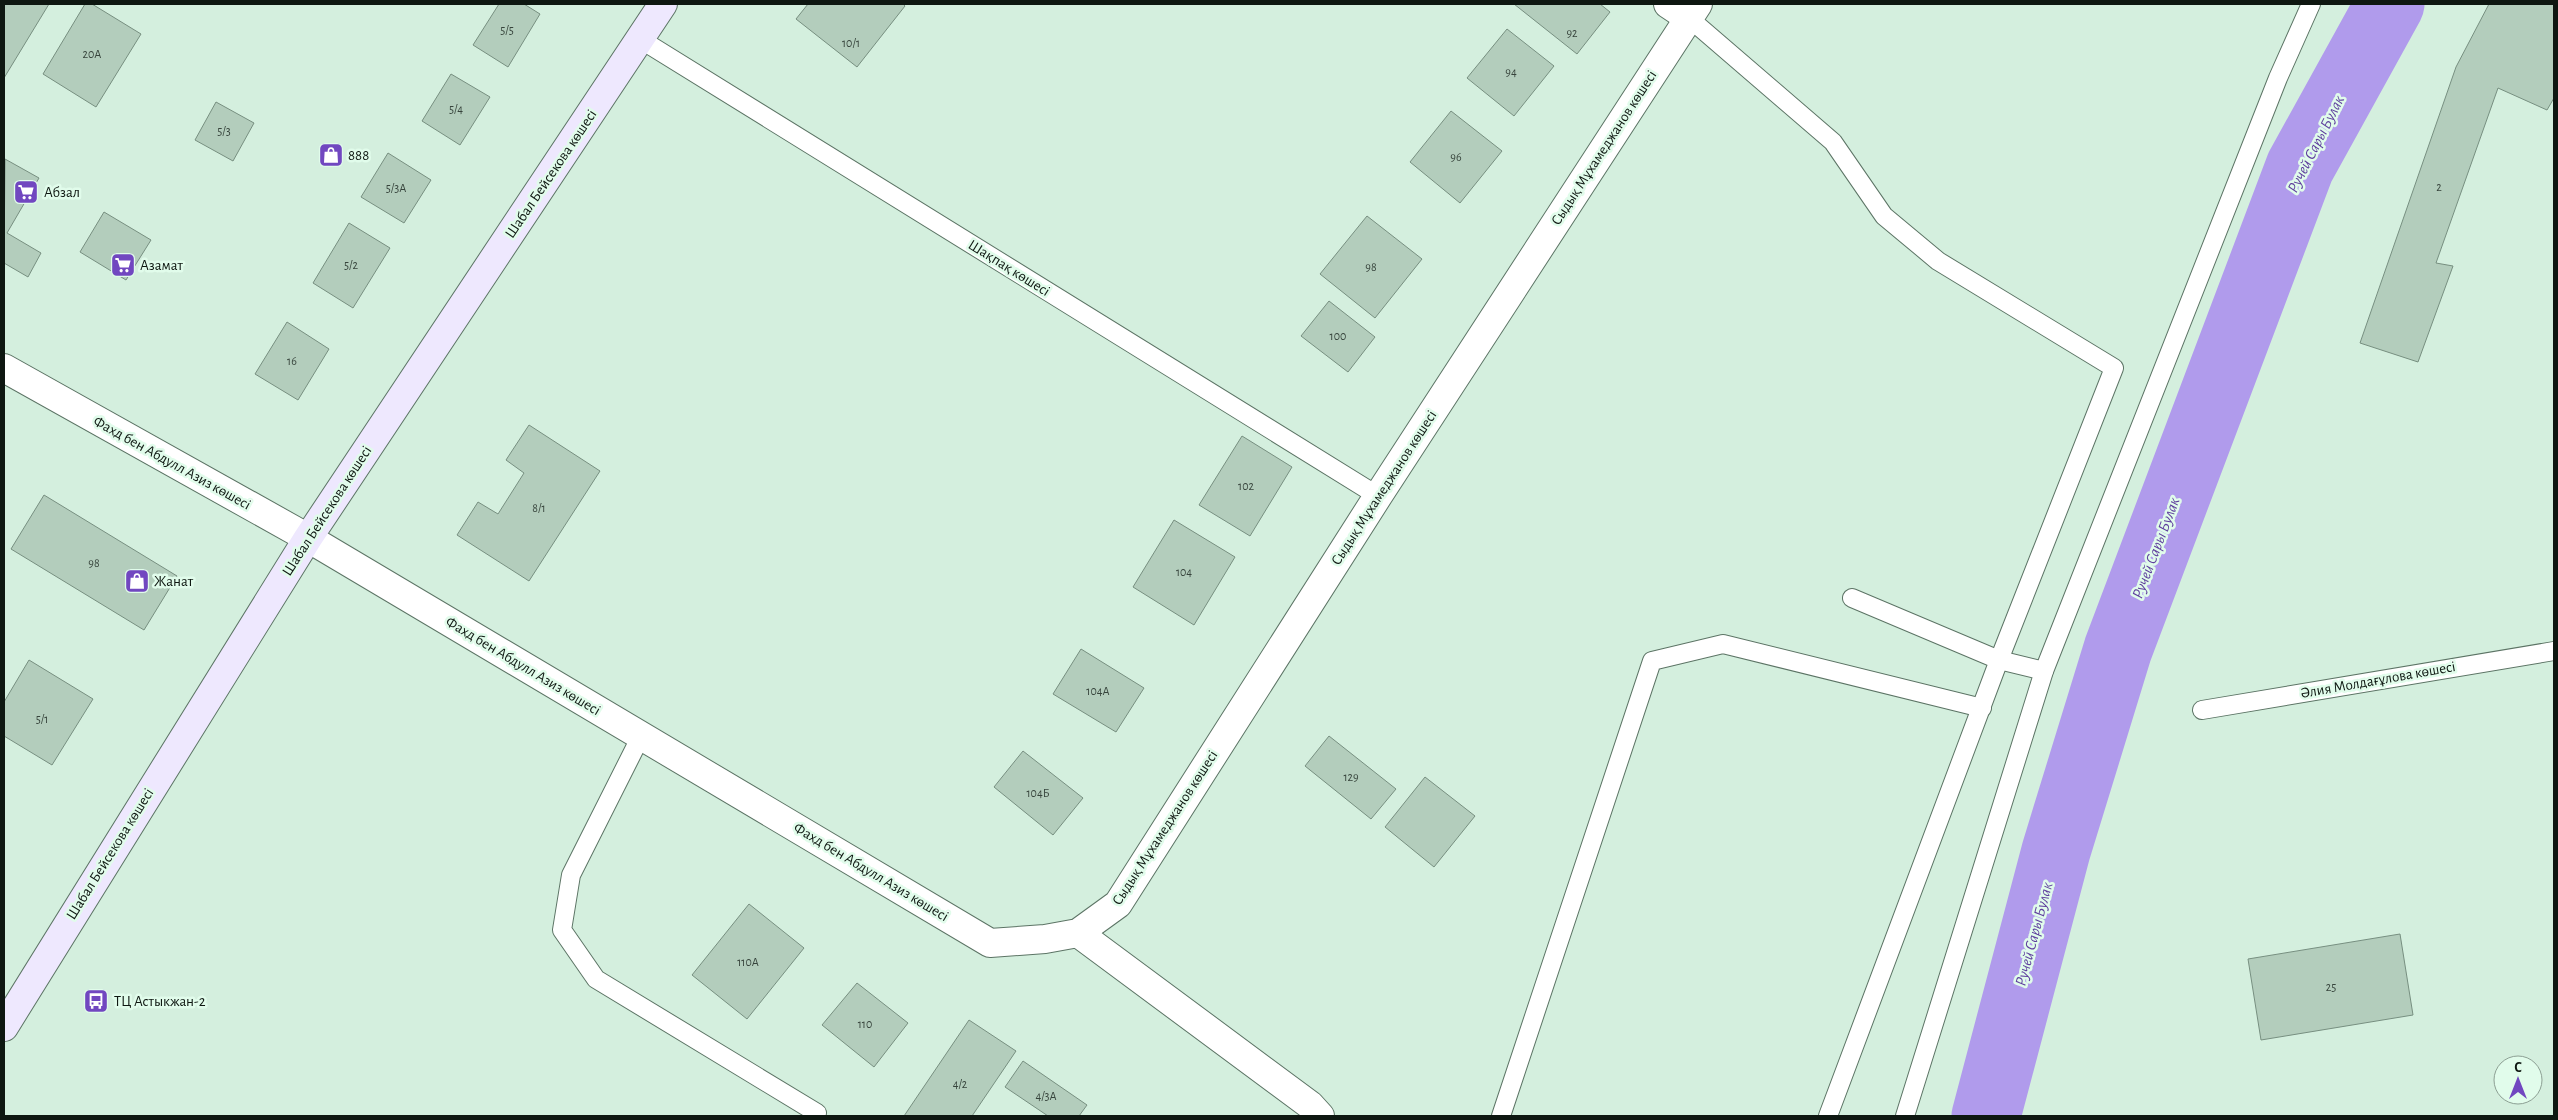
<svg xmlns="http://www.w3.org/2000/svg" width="2558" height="1120" font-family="'Alegreya Sans',sans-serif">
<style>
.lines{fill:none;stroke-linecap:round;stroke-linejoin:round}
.river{stroke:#b09bec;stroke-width:69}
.building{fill:#b3cdbc;stroke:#778f80}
.service-casing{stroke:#5c7465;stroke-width:20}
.minor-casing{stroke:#5c7465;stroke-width:30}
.secondary-casing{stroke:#5c7465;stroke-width:30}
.service{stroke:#fff;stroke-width:18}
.minor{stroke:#fff;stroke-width:28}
.secondary{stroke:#eee8fe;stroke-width:28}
.labels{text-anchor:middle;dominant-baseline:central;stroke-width:5;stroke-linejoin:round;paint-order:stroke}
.number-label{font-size:12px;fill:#37443c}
.street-label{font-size:15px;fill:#0e1711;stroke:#e1fceb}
.poi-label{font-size:15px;fill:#0e1711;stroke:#e1fceb;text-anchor:start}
.water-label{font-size:16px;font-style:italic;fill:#5e3e9d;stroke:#e1fceb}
</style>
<rect width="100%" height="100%" fill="#d4efde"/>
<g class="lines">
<polyline class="river" points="1986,1116 2056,851 2118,649 2300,167 2390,4"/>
</g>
<g class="building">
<polygon points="4,4 49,4 4,78"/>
<polygon points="85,4 92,4 141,34 96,107 43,74"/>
<polygon points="499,4 524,4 540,14 508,67 473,45"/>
<polygon points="808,4 903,4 905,6 857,67 796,19"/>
<polygon points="1514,4 1600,4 1610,12 1577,54"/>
<polygon points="2489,4 2554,4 2554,98 2547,110 2498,88 2436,263 2453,266 2418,362 2360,343 2456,67"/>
<polygon points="1507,29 1554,66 1514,116 1467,78"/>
<polygon points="451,74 490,97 460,145 422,121"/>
<polygon points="216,102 254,123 233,161 195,140"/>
<polygon points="1451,111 1502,151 1460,203 1410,162"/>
<polygon points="388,153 431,180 404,223 361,197"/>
<polygon points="5,159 39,178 7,233 41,253 28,277 4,263"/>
<polygon points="104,212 151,240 126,280 80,252"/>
<polygon points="1367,216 1422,259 1375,318 1320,274"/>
<polygon points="349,223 390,248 353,308 313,283"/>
<polygon points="1329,301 1375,337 1348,372 1301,336"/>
<polygon points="287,322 329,349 298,400 255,374"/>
<polygon points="529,425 600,471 529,581 457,535 478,502 498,514 524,473 506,460"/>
<polygon points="1242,436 1292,467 1250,536 1199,505"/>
<polygon points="44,495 177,576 144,630 11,549"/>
<polygon points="1174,520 1235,557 1194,625 1133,587"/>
<polygon points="1081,649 1144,688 1116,732 1053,694"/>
<polygon points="29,660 93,699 52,765 4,736 4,702"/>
<polygon points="1329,736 1396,789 1371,819 1305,766"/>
<polygon points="1023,751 1083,798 1053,835 994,787"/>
<polygon points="1425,777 1475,816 1434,867 1385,827"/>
<polygon points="749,904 804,948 747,1019 692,975"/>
<polygon points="2400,934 2413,1015 2261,1040 2248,959"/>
<polygon points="857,983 908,1023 874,1067 822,1025"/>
<polygon points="969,1020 1016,1051 972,1116 904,1116"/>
<polygon points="1023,1061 1087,1105 1079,1116 1048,1116 1005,1087"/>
</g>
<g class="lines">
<defs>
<g id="service">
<polyline points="1689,18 1833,142 1884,216 1938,261 2114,368 1999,660 1828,1116"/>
<polyline points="640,39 1378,496"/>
<polyline points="1852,598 1999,660 2044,671"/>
<polyline points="2202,710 2554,651"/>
<polyline points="641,736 571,875 562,930 596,979 817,1113"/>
<polyline points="1501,1116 1652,661 1723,644 1982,708"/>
<polyline points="1905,1116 2044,671 2278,78 2311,4"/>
</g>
<g id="minor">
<polyline points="1668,4 1689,18"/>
<polyline points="4,368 308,538 990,943 1045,939 1078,933 1118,904 1378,496 1698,4"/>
<polyline points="1078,933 1310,1105 1320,1116"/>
</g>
<polyline id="secondary" points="4,1027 308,538 663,4"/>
</defs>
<use href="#service" class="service-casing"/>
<use href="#minor" class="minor-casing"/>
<use href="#secondary" class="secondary-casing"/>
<use href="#service" class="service"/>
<use href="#minor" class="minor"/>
<use href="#secondary" class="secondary"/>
</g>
<defs>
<symbol id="shop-square" viewBox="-11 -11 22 22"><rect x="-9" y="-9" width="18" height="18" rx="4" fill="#7147c0" stroke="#e1fceb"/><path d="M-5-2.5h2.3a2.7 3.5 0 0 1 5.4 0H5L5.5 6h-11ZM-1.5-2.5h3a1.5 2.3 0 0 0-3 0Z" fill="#fff"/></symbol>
<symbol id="supermarket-square" viewBox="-11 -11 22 22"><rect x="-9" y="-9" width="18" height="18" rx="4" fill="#7147c0" stroke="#e1fceb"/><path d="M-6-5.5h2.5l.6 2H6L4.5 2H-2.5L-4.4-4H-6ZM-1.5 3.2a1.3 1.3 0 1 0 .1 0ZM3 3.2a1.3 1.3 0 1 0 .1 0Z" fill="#fff"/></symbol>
<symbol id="bus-square" viewBox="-11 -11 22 22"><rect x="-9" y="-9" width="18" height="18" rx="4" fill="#7147c0" stroke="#e1fceb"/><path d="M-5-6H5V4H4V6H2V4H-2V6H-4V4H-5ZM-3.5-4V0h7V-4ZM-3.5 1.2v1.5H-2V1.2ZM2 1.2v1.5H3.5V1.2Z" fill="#fff"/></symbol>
</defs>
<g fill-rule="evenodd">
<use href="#shop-square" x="317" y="141" width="28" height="28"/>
<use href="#supermarket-square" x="12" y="178" width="28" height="28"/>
<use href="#supermarket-square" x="109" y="251" width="28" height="28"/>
<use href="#shop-square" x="123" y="567" width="28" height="28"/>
<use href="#bus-square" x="82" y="987" width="28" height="28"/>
</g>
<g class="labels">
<g class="number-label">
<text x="507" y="30">5/5</text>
<text x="1572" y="33">92</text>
<text x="851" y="43">10/1</text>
<text x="92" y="54">20А</text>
<text x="1511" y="72">94</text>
<text x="456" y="109">5/4</text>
<text x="224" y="131">5/3</text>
<text x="1456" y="157">96</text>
<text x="2439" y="187">2</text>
<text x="396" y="188">5/3А</text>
<text x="351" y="265">5/2</text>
<text x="1371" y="267">98</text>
<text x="1338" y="336">100</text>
<text x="292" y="361">16</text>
<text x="1246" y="486">102</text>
<text x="539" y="508">8/1</text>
<text x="94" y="563">98</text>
<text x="1184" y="572">104</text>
<text x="1098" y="691">104А</text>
<text x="42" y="719">5/1</text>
<text x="1351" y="777">129</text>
<text x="1038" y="793">104Б</text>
<text x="748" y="962">110А</text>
<text x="2331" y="987">25</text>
<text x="865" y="1024">110</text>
<text x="960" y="1084">4/2</text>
<text x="1046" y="1096">4/3А</text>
</g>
<g class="street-label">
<text transform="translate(1604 148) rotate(-57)">Сыдық Мұхамеджанов көшесі</text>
<text transform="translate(551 174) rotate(-56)">Шабал Бейсекова көшесі</text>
<text transform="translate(1009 268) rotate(32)">Шақпақ көшесі</text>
<text transform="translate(172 463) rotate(29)">Фахд бен Абдулл Азиз көшесі</text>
<text transform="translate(1384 488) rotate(-57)">Сыдық Мұхамеджанов көшесі</text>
<text transform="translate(327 511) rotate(-57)">Шабал Бейсекова көшесі</text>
<text transform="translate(523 666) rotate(31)">Фахд бен Абдулл Азиз көшесі</text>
<text transform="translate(2378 680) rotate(-10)">Әлия Молдағұлова көшесі</text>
<text transform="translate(1165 828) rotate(-57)">Сыдық Мұхамеджанов көшесі</text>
<text transform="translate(110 854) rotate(-58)">Шабал Бейсекова көшесі</text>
<text transform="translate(871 872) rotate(31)">Фахд бен Абдулл Азиз көшесі</text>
</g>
<g class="poi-label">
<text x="348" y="155">888</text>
<text x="44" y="192">Абзал</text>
<text x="140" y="265">Азамат</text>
<text x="154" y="581">Жанат</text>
<text x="114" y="1001">ТЦ Астыкжан-2</text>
</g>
<g class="water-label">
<text transform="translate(2316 144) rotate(-63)">Ручей Сары Булак</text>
<text transform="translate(2156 548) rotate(-69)">Ручей Сары Булак</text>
<text transform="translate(2034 934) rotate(-75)">Ручей Сары Булак</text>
</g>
</g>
<rect width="2558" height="1120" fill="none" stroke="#0e1711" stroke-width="10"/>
<g transform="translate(2518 1080)"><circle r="24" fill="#e1fceb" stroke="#8da094"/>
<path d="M0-4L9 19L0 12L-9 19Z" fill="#7147c0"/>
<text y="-8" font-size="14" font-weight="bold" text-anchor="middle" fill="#0e1711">С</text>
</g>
</svg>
